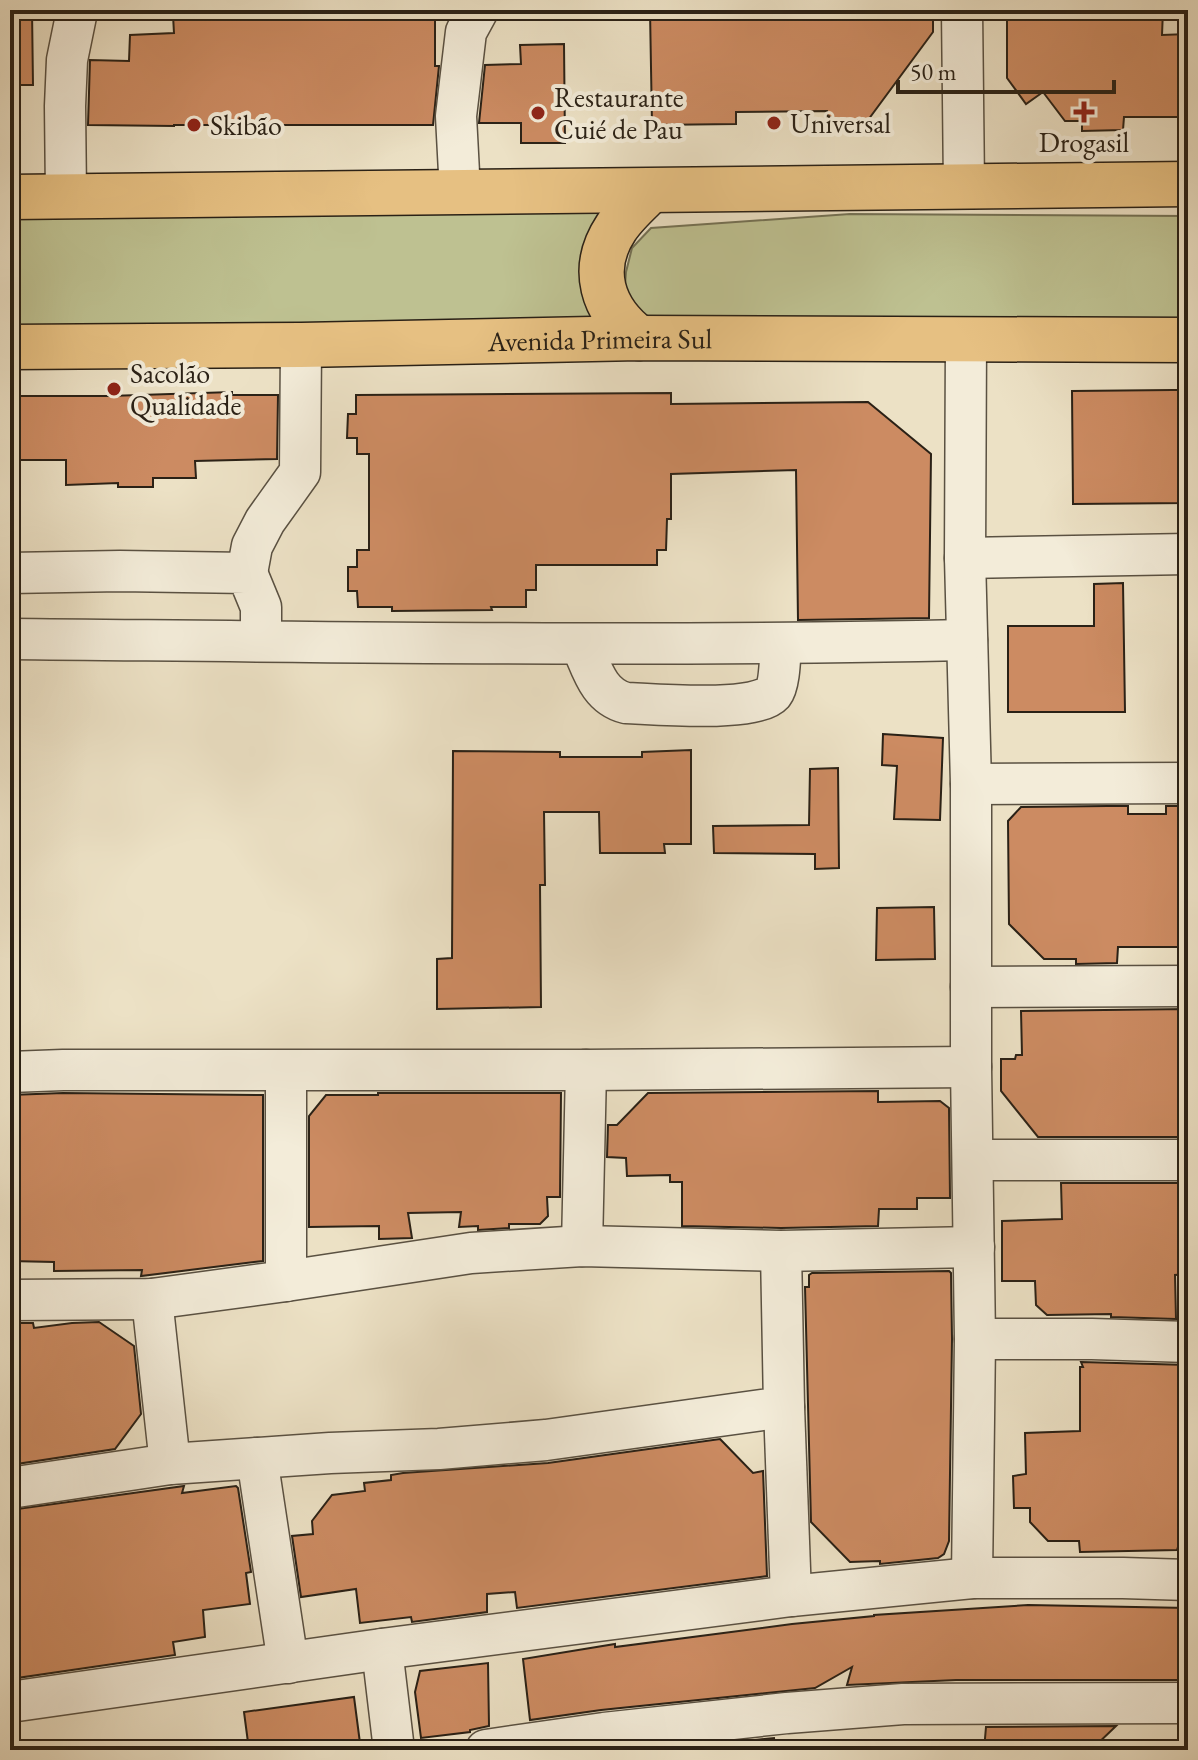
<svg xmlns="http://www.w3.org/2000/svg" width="1198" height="1760" font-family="'EB Garamond',serif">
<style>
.green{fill:#bec191;stroke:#747154;stroke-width:2}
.building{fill:#cc8b62;stroke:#2a2116;stroke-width:2}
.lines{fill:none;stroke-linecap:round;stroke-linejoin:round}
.minor-casing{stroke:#5a5142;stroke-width:43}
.major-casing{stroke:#2a2116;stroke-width:47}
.minor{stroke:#f3ecd9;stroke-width:40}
.major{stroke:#e6c082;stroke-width:44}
.poi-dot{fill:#8f2418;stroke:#f3ecd9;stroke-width:3}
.labels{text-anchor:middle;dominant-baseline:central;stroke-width:8;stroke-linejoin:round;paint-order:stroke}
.poi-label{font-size:28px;fill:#2a2116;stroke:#f3ecd9;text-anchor:start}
.street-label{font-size:28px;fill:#2a2116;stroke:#f3ecd9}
</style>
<rect width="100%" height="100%" fill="#ece1c5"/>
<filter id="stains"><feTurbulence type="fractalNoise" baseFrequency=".0025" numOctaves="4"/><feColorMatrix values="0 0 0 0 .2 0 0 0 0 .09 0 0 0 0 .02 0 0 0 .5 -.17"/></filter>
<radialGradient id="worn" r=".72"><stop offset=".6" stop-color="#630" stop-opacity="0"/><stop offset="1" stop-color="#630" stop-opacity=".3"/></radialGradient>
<g class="green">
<polygon points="619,208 610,335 10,346 10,215"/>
<polygon points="850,214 1188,216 1188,324 649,319 624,299 626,272 632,248 651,228"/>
</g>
<g class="building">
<polygon points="10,10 32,10 33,85 10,85"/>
<polygon points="267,10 435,10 435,66 439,66 433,125 174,125 174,126 88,125 90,60 129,61 130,35 174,33 173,15 267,17"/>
<polygon points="650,10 933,10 933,32 868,120 828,120 827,111 736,112 736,124 652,125"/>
<polygon points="1007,10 1163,10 1162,35 1188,34 1188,117 1124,117 1123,130 1082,131 1082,121 1065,121 1043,92 1026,104 1007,78"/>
<polygon points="564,44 565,143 521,143 521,123 479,123 485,65 521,64 520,45"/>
<polygon points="1172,390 1188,390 1188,503 1073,504 1072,391"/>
<polygon points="232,392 232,395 278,395 277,459 195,461 196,478 153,478 153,487 118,487 118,483 66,485 66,460 10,460 10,396 109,396"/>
<polygon points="671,393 671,404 868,402 931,454 929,618 798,620 796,470 671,474 671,519 667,519 666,550 657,550 657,565 536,565 536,590 526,590 526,607 491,607 492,610 392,611 392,607 358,607 357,591 348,591 348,567 357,567 357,550 369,550 369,454 357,454 357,438 347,438 348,414 356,414 356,395"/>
<polygon points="1123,583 1125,712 1008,712 1008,626 1094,626 1094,584"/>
<polygon points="883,734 943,738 940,820 894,819 897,766 882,765"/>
<polygon points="691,750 691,844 664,844 665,853 600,853 599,812 544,812 545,885 540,885 541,1007 437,1009 437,959 452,958 453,751 560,752 560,757 642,757 642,752"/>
<polygon points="838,768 839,868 815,869 815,854 714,853 713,826 809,825 810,769"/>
<polygon points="1107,806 1128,806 1128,814 1166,814 1166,806 1188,806 1188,947 1118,947 1117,963 1076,964 1076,959 1044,959 1009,924 1008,821 1021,807"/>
<polygon points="934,907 935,959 876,960 877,908"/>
<polygon points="1188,1009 1188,1137 1038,1137 1001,1091 1001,1059 1015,1059 1016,1055 1022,1055 1021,1011"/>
<polygon points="878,1091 878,1102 940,1101 949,1108 950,1198 917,1198 917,1209 879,1209 878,1226 781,1228 682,1226 682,1182 670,1182 670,1175 627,1176 626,1158 607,1157 608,1125 617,1125 648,1093"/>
<polygon points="63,1093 263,1095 263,1261 141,1276 142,1270 54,1271 54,1262 10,1261 10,1095"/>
<polygon points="378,1093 561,1093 560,1197 547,1197 548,1216 540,1224 509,1224 509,1228 478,1230 478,1226 459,1227 461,1212 408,1213 412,1238 379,1239 379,1226 309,1227 309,1116 326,1095 378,1095"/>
<polygon points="1061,1183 1188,1183 1188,1274 1175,1275 1176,1319 1111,1317 1111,1314 1047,1315 1036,1305 1035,1281 1002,1281 1002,1221 1062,1219"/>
<polygon points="949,1271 951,1273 952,1339 949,1541 944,1554 938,1558 880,1564 880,1561 850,1562 811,1522 805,1287 809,1287 809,1275 812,1273"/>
<polygon points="99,1322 134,1346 141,1414 115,1449 10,1465 10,1323 33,1323 34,1328 72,1323"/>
<polygon points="1081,1362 1188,1365 1188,1532 1183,1532 1177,1550 1080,1552 1079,1541 1048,1541 1030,1522 1030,1508 1014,1508 1013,1476 1026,1474 1025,1433 1080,1431 1080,1367 1083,1367"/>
<polygon points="720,1439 753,1473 763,1471 767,1576 517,1608 515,1592 487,1594 487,1612 412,1622 411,1617 360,1623 356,1589 301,1597 292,1536 313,1534 312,1521 332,1495 365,1491 364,1483 391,1480 391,1475 403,1473 548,1463"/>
<polygon points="184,1486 182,1493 236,1486 238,1488 251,1572 246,1573 250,1604 203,1610 205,1637 173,1642 175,1655 10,1679 10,1510"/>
<polygon points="1028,1605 1188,1608 1188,1680 956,1680 847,1685 852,1667 815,1688 601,1710 530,1720 523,1659 615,1644 615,1647 792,1624 874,1616 874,1615"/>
<polygon points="488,1663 489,1726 470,1730 470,1732 421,1738 415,1692 420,1671"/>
<polygon points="354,1697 360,1743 309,1750 249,1750 244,1712"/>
<polygon points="1116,1726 1091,1750 984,1750 986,1727"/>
<polygon points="774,1738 775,1750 674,1750 674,1749"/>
</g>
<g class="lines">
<defs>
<g id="minor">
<polyline points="962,10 964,187"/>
<polyline points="460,192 456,116 466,32 478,10"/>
<polyline points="66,196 65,106 67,60 76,16"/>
<polyline points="966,338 965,558 971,784 971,1067 975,1339 972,1578"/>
<polyline points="965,558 1188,554"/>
<polyline points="10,573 120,571 247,573 261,607 261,641"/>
<polyline points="247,573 252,546 265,521 300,472 301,345"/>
<path d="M 10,639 C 329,642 648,647 967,640"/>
<path d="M 581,644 C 592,668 598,696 626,703 C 654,704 755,713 773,693 C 780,684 780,655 781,644"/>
<polyline points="971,784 1188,783"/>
<polyline points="971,987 1188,986"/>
<polyline points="286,1071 286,1281"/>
<polyline points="10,1072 63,1070 586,1070 971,1067"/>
<polyline points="973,1160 1188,1160"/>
<polyline points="582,1246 586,1070"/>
<polyline points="152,1299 170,1464"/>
<polyline points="10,1300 152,1299 286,1281 471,1253 582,1246 781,1251 974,1247"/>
<polyline points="975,1339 1092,1339 1188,1342"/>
<polyline points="784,1407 791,1596"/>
<polyline points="257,1458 288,1663"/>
<polyline points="10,1488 170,1464 330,1453 439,1449 546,1440 784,1407 781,1251"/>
<polyline points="382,1649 394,1750"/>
<polyline points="10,1702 382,1649 791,1596 972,1578 1123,1578 1188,1580"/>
<polyline points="486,1750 604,1733 787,1713 903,1704 1188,1703"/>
</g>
<g id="major">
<polyline points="10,197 1188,184"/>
<path d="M 639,338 C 602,310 589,269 616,228 C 625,214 639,202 650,191"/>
<path id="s1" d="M 10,347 L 301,345 L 639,338 L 1188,340"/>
</g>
</defs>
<use href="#minor" class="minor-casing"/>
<use href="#major" class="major-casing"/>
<use href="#minor" class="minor"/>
<use href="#major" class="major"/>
</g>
<g class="poi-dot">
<path d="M1080 100h8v8h8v8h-8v8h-8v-8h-8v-8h8z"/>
<circle cx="538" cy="113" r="8"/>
<circle cx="774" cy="123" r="8"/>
<circle cx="194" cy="125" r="8"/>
<circle cx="114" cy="389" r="8"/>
</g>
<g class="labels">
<g class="poi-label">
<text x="554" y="97">Restaurante<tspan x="554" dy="32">Cuié de Pau</tspan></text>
<text x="790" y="123">Universal</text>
<text x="210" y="125">Skibão</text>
<text x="1084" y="142" text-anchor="middle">Drogasil</text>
<text x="130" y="373">Sacolão<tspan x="130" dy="32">Qualidade</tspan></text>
</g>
<g class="street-label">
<text stroke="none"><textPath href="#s1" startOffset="590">Avenida Primeira Sul</textPath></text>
</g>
</g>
<rect width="1198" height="1760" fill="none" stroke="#ece1c5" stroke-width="40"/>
<rect x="12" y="12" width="1174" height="1736" fill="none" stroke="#2a2116" stroke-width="4"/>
<rect x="20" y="20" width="1158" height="1720" fill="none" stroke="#2a2116" stroke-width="2"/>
<path d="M898 80v12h216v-12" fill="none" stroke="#2a2116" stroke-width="4"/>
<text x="910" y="80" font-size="24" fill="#2a2116" stroke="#f3ecd9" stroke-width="6" paint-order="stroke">50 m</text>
<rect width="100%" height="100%" filter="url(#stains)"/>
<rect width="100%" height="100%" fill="url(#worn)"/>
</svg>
